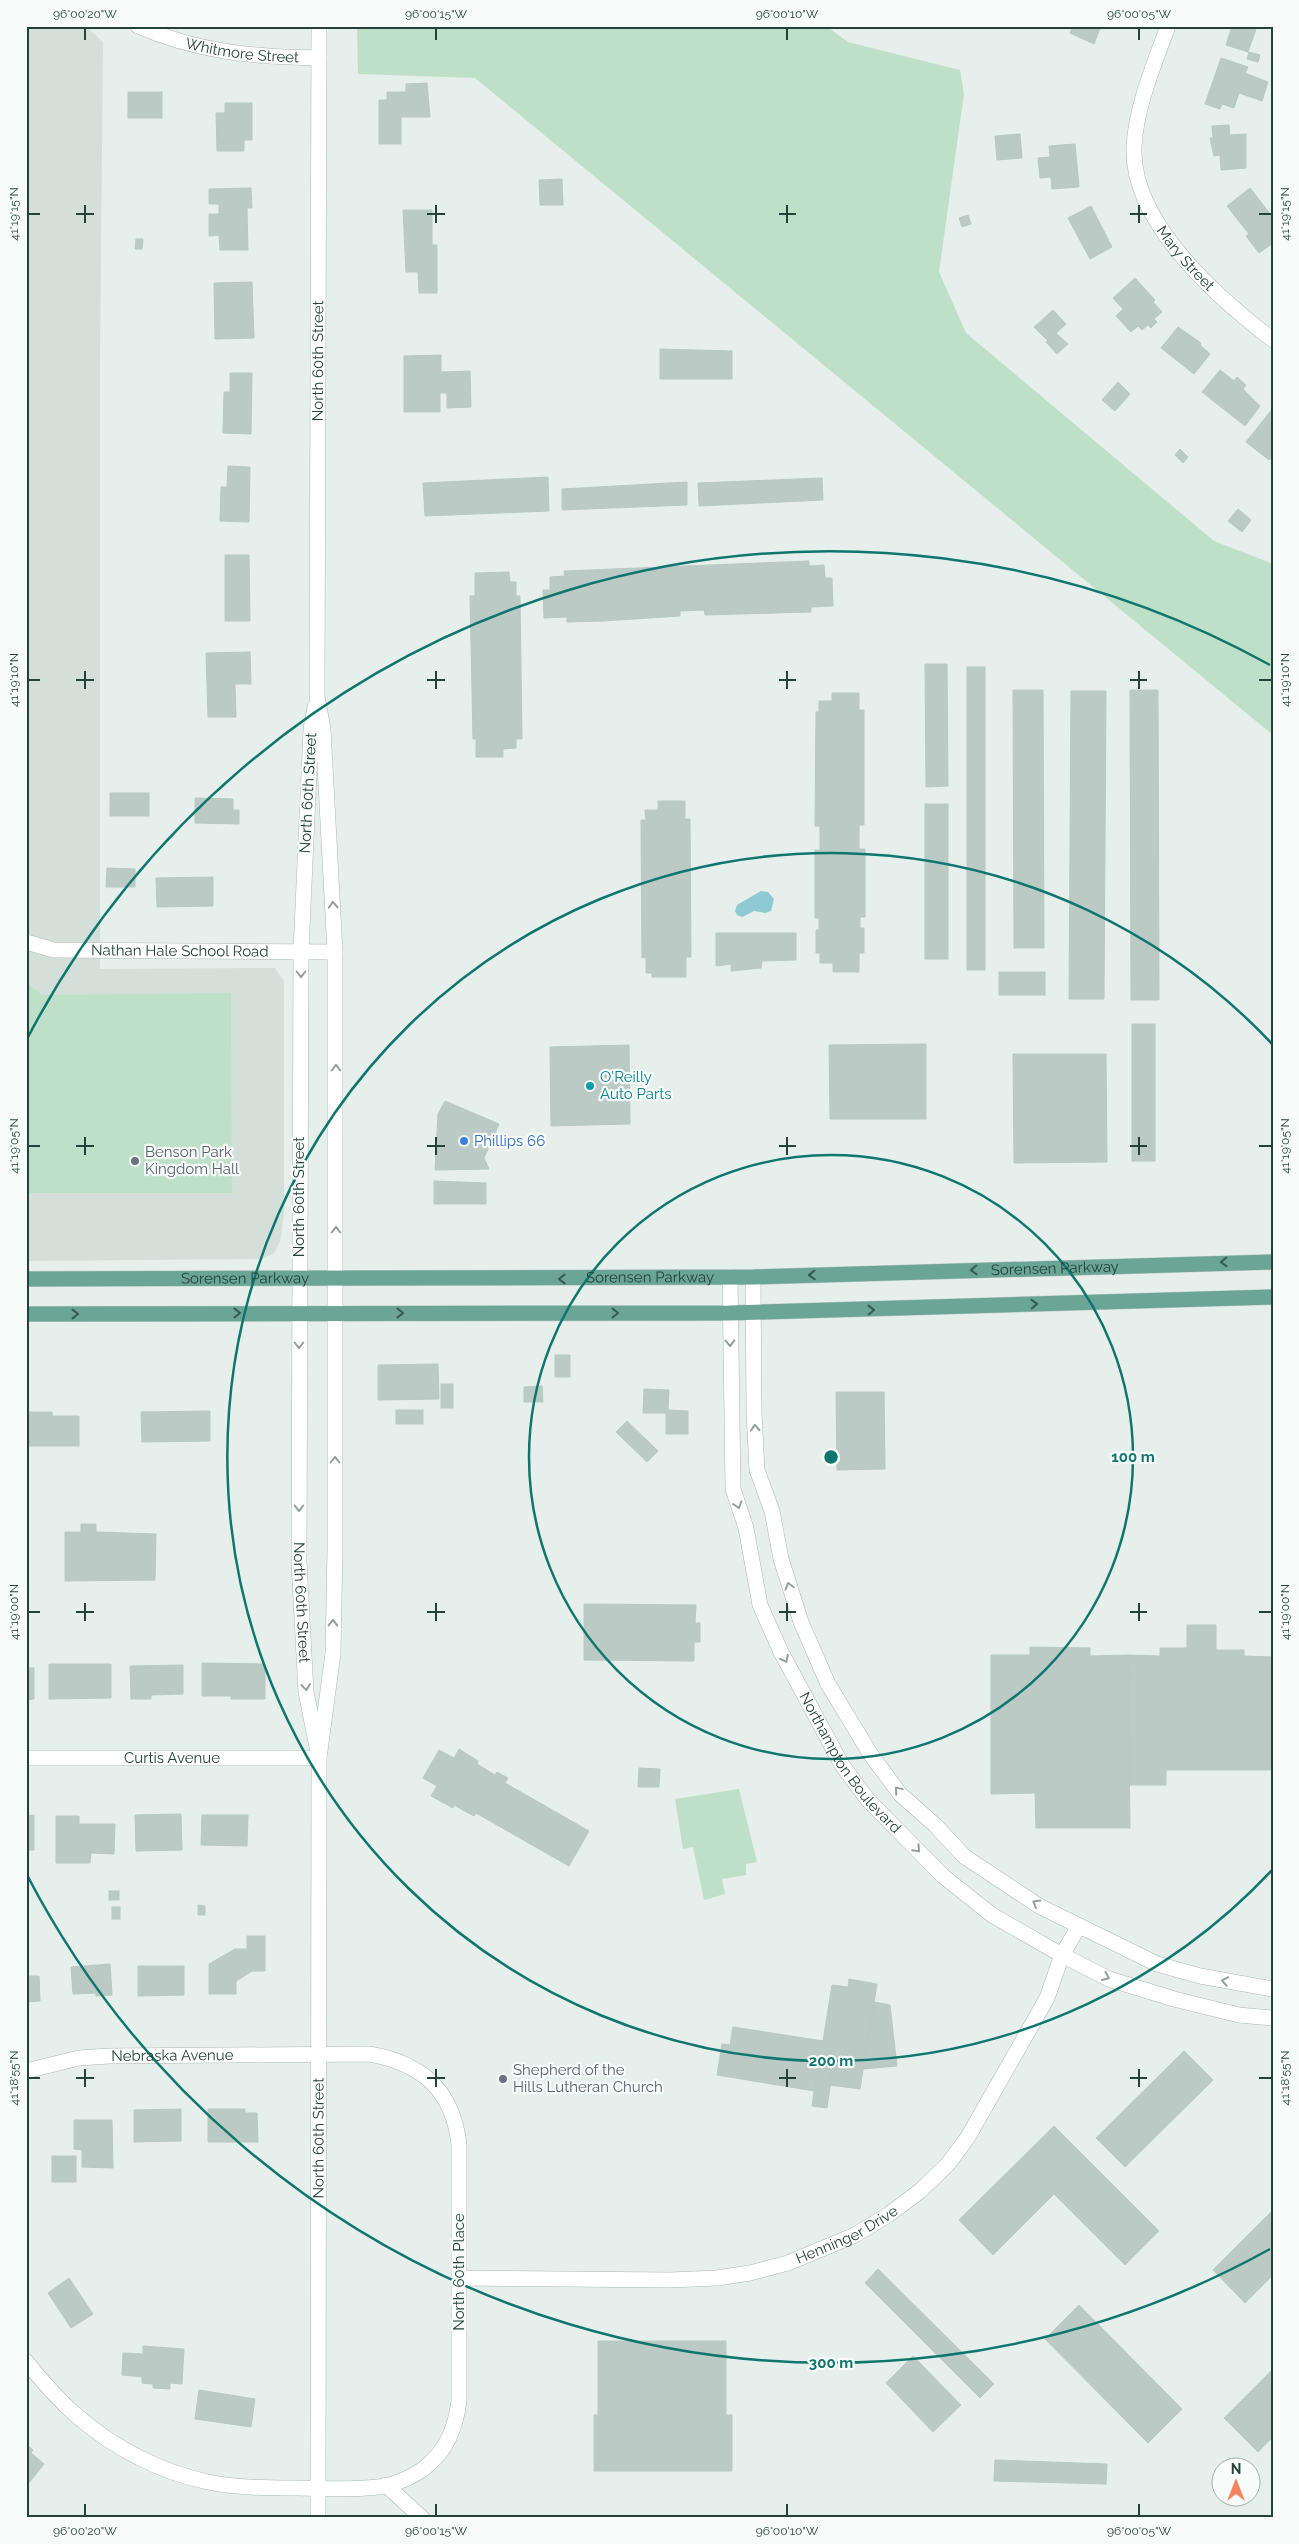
<svg xmlns="http://www.w3.org/2000/svg" width="1299" height="2544" font-family="Raleway,sans-serif">
<style>
.built{fill:#d4dfda}
.green{fill:#bfe0c8}
.water{fill:#8ec9d4}
.building{fill:#bbcac4;stroke:#b8c9c2}
.lines{fill:none;stroke-linecap:round;stroke-linejoin:round}
.street-casing{stroke:#a8b8b2;stroke-width:16}
.secondary-casing{stroke:#a4bbb3;stroke-width:16}
.primary-casing{stroke:#c2cac8;stroke-width:16}
.street{stroke:#fff;stroke-width:15}
.secondary{stroke:#fff;stroke-width:15}
.primary{stroke:#6aa596;stroke-width:15}
.oneway{stroke:#92a09c}
.oneway2{stroke:#365b51}
.ticks{fill:none;stroke:#24423a;stroke-width:2}
.ring{fill:none;stroke:#0f766e;stroke-width:2.5}
.culture-dot{fill:#0f9aa8;stroke:#f7fbf9;stroke-width:2}
.shop-dot{fill:#3f7fe0;stroke:#f7fbf9;stroke-width:2}
.worship-dot{fill:#6b7280;stroke:#f7fbf9;stroke-width:2}
.labels{text-anchor:middle;dominant-baseline:central;stroke-width:4.5;stroke-linejoin:round;paint-order:stroke}
.street-label{font-size:15px;fill:#24423a;stroke:#f7fbf9}
.culture-label{font-size:15px;fill:#0d838f;stroke:#f7fbf9;text-anchor:start}
.shop-label{font-size:15px;fill:#366cbe;stroke:#f7fbf9;text-anchor:start}
.worship-label{font-size:15px;fill:#5b616d;stroke:#f7fbf9;text-anchor:start}
.centre{fill:#0f766e;stroke:#f7fbf9;stroke-width:2.5}
.ring-label{font-size:15px;text-anchor:middle;font-weight:bold;fill:#0f766e;stroke:#f7fbf9;stroke-width:4.5;stroke-linejoin:round;paint-order:stroke}
.neatline{fill:none;stroke:#24423a;stroke-width:2}
.ticks-label{font-size:12px;text-anchor:middle;fill:#24423a}
</style>
<rect width="100%" height="100%" fill="#e6efeb"/>
<polygon class="built" points="26,26 86,26 103,42 100,357 100,969 275,968 284,981 284,1213 280,1242 274,1253 262,1259 26,1261"/>
<g class="green">
<polygon points="357,26 826,26 848,42 960,70 964,94 939,272 966,333 1214,541 1273,564 1273,735 475,78 358,74"/>
<polygon points="26,982 42,995 231,993 232,1193 26,1193"/>
<polygon points="739,1789 757,1862 746,1864 746,1875 722,1879 725,1894 704,1900 693,1847 683,1849 675,1799"/>
</g>
<polygon class="water" points="761,891 768,892 774,899 771,911 765,913 754,911 742,917 737,915 735,911 737,905"/>
<g class="building">
<polygon points="1073,26 1101,26 1094,44 1070,33"/>
<polygon points="1232,26 1257,26 1248,52 1226,45"/>
<polygon points="1249,52 1260,55 1258,62 1247,59"/>
<polygon points="1221,58 1248,67 1245,73 1268,82 1262,101 1239,93 1234,108 1222,104 1220,109 1205,104"/>
<polygon points="427,83 430,117 401,117 401,144 379,144 379,100 387,100 387,92 406,92 406,84"/>
<rect x="128" y="92" width="34" height="26"/>
<polygon points="225,103 252,103 252,140 244,140 244,151 217,151 216,113 225,113"/>
<polygon points="1229,125 1230,135 1246,134 1246,168 1221,170 1220,155 1214,156 1210,138 1213,138 1212,126"/>
<polygon points="1020,134 1022,158 997,160 995,136"/>
<polygon points="1075,144 1079,187 1052,189 1051,177 1040,178 1038,158 1050,157 1049,146"/>
<polygon points="562,179 563,205 540,205 539,180"/>
<polygon points="251,188 252,208 247,208 248,250 220,250 219,235 209,236 209,214 219,214 219,204 209,204 209,189"/>
<polygon points="1250,188 1271,215 1273,214 1273,243 1259,253 1246,236 1249,234 1227,206"/>
<polygon points="1091,206 1112,247 1090,259 1068,218"/>
<polygon points="403,210 432,210 432,245 437,245 437,293 419,293 418,272 406,272"/>
<polygon points="968,215 971,224 962,227 959,218"/>
<polygon points="136,239 143,239 142,249 135,249"/>
<polygon points="1135,278 1155,300 1153,302 1162,312 1154,319 1157,322 1151,328 1148,325 1142,330 1138,326 1131,332 1116,316 1123,309 1113,298"/>
<polygon points="252,282 254,338 215,339 214,283"/>
<polygon points="1053,310 1066,324 1048,341 1034,327"/>
<polygon points="1178,327 1201,343 1200,345 1210,354 1194,374 1161,348"/>
<polygon points="1056,333 1068,344 1057,354 1046,342"/>
<polygon points="660,349 732,351 732,379 660,379"/>
<polygon points="441,355 441,372 470,371 471,407 447,408 447,393 440,393 440,412 404,412 404,356"/>
<polygon points="1220,370 1234,381 1237,377 1246,385 1243,389 1260,406 1245,426 1202,392"/>
<polygon points="230,373 252,373 251,434 223,433 224,392 230,392"/>
<polygon points="1118,382 1130,394 1115,411 1102,400"/>
<polygon points="1273,408 1273,455 1269,460 1246,442"/>
<polygon points="1180,449 1188,457 1183,463 1175,455"/>
<polygon points="228,466 250,467 249,522 220,521 221,487 227,487"/>
<polygon points="548,477 549,511 425,516 423,483"/>
<polygon points="822,478 823,500 699,506 698,483"/>
<polygon points="687,482 687,505 562,510 562,489"/>
<polygon points="1238,509 1251,520 1242,532 1228,521"/>
<polygon points="225,555 249,555 250,621 225,621"/>
<polygon points="809,561 809,566 824,565 825,578 832,578 833,606 811,607 811,612 705,615 704,610 680,611 680,616 603,621 567,622 567,617 544,618 543,590 550,590 550,577 565,576 564,571"/>
<polygon points="509,572 510,582 516,582 516,596 520,596 522,739 516,739 516,748 503,749 503,757 476,757 476,739 473,739 470,596 475,596 475,573"/>
<polygon points="250,652 251,684 235,684 236,717 208,717 206,653"/>
<polygon points="925,664 947,664 948,786 926,787"/>
<rect x="967" y="667" width="18" height="303"/>
<polygon points="1013,690 1043,690 1044,948 1014,948"/>
<polygon points="1130,690 1158,690 1159,1000 1131,1000"/>
<polygon points="1071,691 1106,691 1104,999 1069,999"/>
<polygon points="832,693 859,693 859,710 864,710 864,825 859,825 859,849 865,849 865,917 860,917 860,928 864,928 864,953 859,953 859,972 833,972 833,963 820,963 820,953 816,953 816,930 819,930 819,918 815,918 815,850 820,850 820,826 815,826 816,712 819,712 819,701 832,701"/>
<rect x="110" y="793" width="39" height="23"/>
<polygon points="195,798 233,799 233,810 239,810 239,824 195,823"/>
<polygon points="658,801 685,801 685,819 690,819 691,957 686,957 686,977 652,977 652,973 646,973 646,957 642,958 641,820 646,820 645,810 658,810"/>
<rect x="925" y="804" width="23" height="155"/>
<polygon points="107,868 135,869 135,887 106,887"/>
<polygon points="213,877 213,906 157,907 156,878"/>
<polygon points="716,933 796,933 796,960 762,961 761,968 731,971 731,964 716,966"/>
<rect x="999" y="972" width="46" height="23"/>
<rect x="1132" y="1024" width="23" height="137"/>
<polygon points="926,1044 926,1119 830,1119 829,1045"/>
<polygon points="629,1045 630,1124 551,1126 550,1047"/>
<polygon points="1013,1054 1106,1054 1107,1162 1014,1163"/>
<polygon points="445,1101 499,1124 484,1158 489,1169 435,1170 438,1114"/>
<polygon points="434,1181 486,1183 486,1204 434,1204"/>
<rect x="555" y="1355" width="15" height="22"/>
<polygon points="438,1364 439,1399 378,1400 378,1365"/>
<rect x="441" y="1384" width="12" height="24"/>
<polygon points="542,1386 543,1402 524,1402 524,1387"/>
<polygon points="644,1389 669,1390 668,1410 688,1411 688,1434 666,1434 666,1413 643,1413"/>
<polygon points="836,1392 884,1392 885,1469 837,1470"/>
<rect x="396" y="1410" width="27" height="14"/>
<polygon points="210,1411 210,1441 142,1442 141,1412"/>
<polygon points="27,1412 52,1412 52,1416 79,1416 79,1446 27,1446"/>
<polygon points="627,1421 658,1451 647,1462 616,1432"/>
<polygon points="81,1524 96,1524 96,1532 156,1534 155,1580 65,1581 65,1532 81,1532"/>
<polygon points="584,1604 696,1605 695,1623 700,1623 700,1642 694,1642 694,1661 584,1660"/>
<polygon points="1187,1625 1216,1625 1216,1650 1244,1650 1244,1656 1273,1657 1273,1770 1166,1770 1166,1785 1128,1785 1128,1655 1160,1656 1160,1648 1187,1648"/>
<polygon points="1030,1647 1090,1648 1090,1656 1128,1655 1130,1828 1036,1828 1035,1793 991,1794 991,1655 1030,1655"/>
<polygon points="202,1663 265,1664 265,1699 231,1699 231,1696 202,1696"/>
<polygon points="49,1664 111,1664 111,1698 49,1699"/>
<polygon points="183,1665 183,1694 151,1695 151,1699 131,1699 130,1666"/>
<polygon points="26,1668 34,1668 34,1699 26,1700"/>
<polygon points="459,1749 478,1761 477,1764 495,1775 497,1772 508,1778 505,1783 589,1831 569,1866 476,1813 474,1816 454,1805 453,1808 431,1796 437,1786 423,1778 439,1750 454,1758"/>
<polygon points="639,1768 660,1769 659,1787 638,1787"/>
<polygon points="181,1814 182,1850 136,1851 135,1815"/>
<polygon points="34,1815 34,1850 26,1850 26,1816"/>
<polygon points="202,1815 248,1815 247,1846 201,1845"/>
<polygon points="56,1816 79,1816 79,1824 115,1824 114,1854 91,1853 90,1863 56,1863"/>
<rect x="109" y="1891" width="10" height="9"/>
<polygon points="198,1905 205,1906 205,1915 198,1915"/>
<rect x="112" y="1907" width="8" height="12"/>
<polygon points="247,1936 265,1936 265,1971 252,1971 236,1981 236,1994 209,1994 209,1964 235,1949 247,1949"/>
<polygon points="110,1964 112,1995 96,1996 96,1993 73,1994 71,1967"/>
<polygon points="138,1966 184,1966 184,1995 138,1996"/>
<polygon points="26,1976 39,1976 40,2001 26,2002"/>
<polygon points="849,1979 877,1984 860,2089 830,2085 832,2074 817,2071 814,2091 717,2075 722,2044 730,2045 733,2027 823,2041 832,1985 848,1987"/>
<polygon points="874,2002 890,2005 897,2066 863,2069"/>
<polygon points="1184,2051 1213,2080 1125,2167 1096,2138"/>
<polygon points="817,2071 832,2074 827,2108 812,2106"/>
<polygon points="181,2109 181,2141 134,2142 134,2110"/>
<polygon points="208,2109 245,2109 245,2113 257,2113 258,2142 208,2142"/>
<polygon points="74,2120 112,2120 113,2168 82,2167 82,2150 74,2149"/>
<polygon points="1054,2126 1159,2231 1125,2265 1054,2194 993,2255 959,2220"/>
<rect x="52" y="2156" width="24" height="26"/>
<polygon points="1273,2210 1273,2275 1245,2303 1213,2270"/>
<polygon points="878,2269 994,2384 980,2398 865,2283"/>
<polygon points="69,2278 93,2314 71,2328 48,2293"/>
<polygon points="1079,2305 1182,2409 1148,2443 1045,2339"/>
<polygon points="598,2341 726,2341 726,2415 732,2415 732,2471 594,2471 594,2415 598,2415"/>
<polygon points="143,2346 184,2349 182,2384 170,2383 170,2389 153,2388 153,2384 142,2383 142,2377 122,2375 123,2353 143,2354"/>
<polygon points="913,2356 961,2405 933,2432 886,2383"/>
<polygon points="1273,2369 1273,2437 1258,2452 1224,2418"/>
<polygon points="199,2390 255,2399 251,2427 195,2419"/>
<polygon points="26,2444 33,2450 31,2453 44,2464 28,2484"/>
<polygon points="995,2460 1107,2464 1106,2484 994,2481"/>
</g>
<g class="lines">
<defs>
<g id="street">
<path id="s1" d="M 138,26 C 197,52 254,57 319,58"/>
<path id="s2" d="M 1168,26 C 1154,65 1136,106 1134,147 C 1131,223 1218,298 1273,340"/>
<path id="s3" d="M 26,942 L 54,950 L 335,952"/>
<path id="s4" d="M 730,1277 L 733,1489 L 746,1528 L 760,1605 L 781,1652 L 842,1765 L 868,1800 L 943,1876 L 992,1915 L 1062,1955 L 1109,1979 L 1174,1999 L 1239,2015 L 1273,2018"/>
<polyline points="753,1277 754,1412 757,1470 772,1511 781,1559 801,1622 828,1684 871,1755 900,1794 935,1825 965,1857 1039,1906 1157,1964 1200,1976 1273,1989"/>
<path id="s5" d="M 26,1758 L 319,1758"/>
<path id="s6" d="M 26,2071 L 79,2058 L 109,2056 L 369,2054 C 422,2063 453,2090 459,2145 L 459,2401 C 456,2425 448,2448 429,2464 C 418,2475 393,2486 378,2487 C 352,2490 324,2489 298,2488 C 268,2488 237,2488 208,2482 C 185,2477 161,2469 140,2458 C 93,2435 58,2402 26,2361"/>
<path id="s7" d="M 459,2278 L 670,2280 L 717,2278 L 750,2273 L 788,2263 L 855,2235 L 888,2215 L 920,2191 L 948,2164 L 968,2137 L 1047,1998 L 1062,1955 L 1079,1926"/>
<polyline points="386,2485 422,2518"/>
</g>
<g id="secondary">
<path id="s8" d="M 315,707 L 311,729 L 301,951 L 299,1562 L 306,1692 L 317,1747"/>
<path id="s9" d="M 318,2518 L 319,1758 L 333,1653 L 335,1548 L 335,952 L 323,729 L 317,696 L 319,26"/>
</g>
<g id="primary">
<path id="s10" d="M 26,1279 L 753,1277 L 1273,1262"/>
<polyline points="26,1314 729,1313 1273,1297"/>
</g>
</defs>
<use href="#street" class="street-casing"/>
<use href="#secondary" class="secondary-casing"/>
<use href="#primary" class="primary-casing"/>
<use href="#street" class="street"/>
<use href="#secondary" class="secondary"/>
<use href="#primary" class="primary"/>
</g>
<defs><path id="oneway-chevron" d="M-2-3.5L2.5 0L-2 3.5" fill="none" stroke-width="1.6" stroke-linecap="round" stroke-linejoin="round" transform="scale(1.25)"/></defs>
<g class="oneway">
<use href="#oneway-chevron" transform="translate(333 905) rotate(-93)"/>
<use href="#oneway-chevron" transform="translate(301 974) rotate(90)"/>
<use href="#oneway-chevron" transform="translate(336 1068) rotate(-90)"/>
<use href="#oneway-chevron" transform="translate(336 1230) rotate(-90)"/>
<use href="#oneway-chevron" transform="translate(730 1343) rotate(89)"/>
<use href="#oneway-chevron" transform="translate(299 1345) rotate(90)"/>
<use href="#oneway-chevron" transform="translate(755 1428) rotate(-93)"/>
<use href="#oneway-chevron" transform="translate(335 1460) rotate(-90)"/>
<use href="#oneway-chevron" transform="translate(738 1505) rotate(72)"/>
<use href="#oneway-chevron" transform="translate(299 1508) rotate(90)"/>
<use href="#oneway-chevron" transform="translate(789 1586) rotate(-106)"/>
<use href="#oneway-chevron" transform="translate(333 1623) rotate(-89)"/>
<use href="#oneway-chevron" transform="translate(785 1659) rotate(63)"/>
<use href="#oneway-chevron" transform="translate(306 1687) rotate(83)"/>
<use href="#oneway-chevron" transform="translate(898 1790) rotate(-130)"/>
<use href="#oneway-chevron" transform="translate(917 1849) rotate(46)"/>
<use href="#oneway-chevron" transform="translate(1036 1903) rotate(-149)"/>
<use href="#oneway-chevron" transform="translate(1106 1977) rotate(24)"/>
<use href="#oneway-chevron" transform="translate(1225 1981) rotate(-169)"/>
</g>
<g class="oneway2">
<use href="#oneway-chevron" transform="translate(1224 1262) rotate(178)"/>
<use href="#oneway-chevron" transform="translate(974 1270) rotate(178)"/>
<use href="#oneway-chevron" transform="translate(812 1275) rotate(178)"/>
<use href="#oneway-chevron" transform="translate(562 1279) rotate(180)"/>
<use href="#oneway-chevron" transform="translate(1034 1304) rotate(-2)"/>
<use href="#oneway-chevron" transform="translate(871 1310) rotate(-1)"/>
<use href="#oneway-chevron" transform="translate(237 1313)"/>
<use href="#oneway-chevron" transform="translate(400 1313)"/>
<use href="#oneway-chevron" transform="translate(615 1313)"/>
<use href="#oneway-chevron" transform="translate(75 1314)"/>
</g>
<path class="ticks" d="M 85,28 L 85,40M 436,28 L 436,40M 787,28 L 787,40M 1139,28 L 1139,40M 85,205 L 85,223M 436,205 L 436,223M 787,205 L 787,223M 1139,205 L 1139,223M 28,214 L 40,214M 76,214 L 94,214M 427,214 L 445,214M 779,214 L 796,214M 1130,214 L 1147,214M 1259,214 L 1272,214M 85,671 L 85,689M 436,671 L 436,689M 787,671 L 787,689M 1139,671 L 1139,689M 28,680 L 40,680M 76,680 L 94,680M 427,680 L 445,680M 779,680 L 796,680M 1130,680 L 1147,680M 1259,680 L 1272,680M 85,1137 L 85,1155M 436,1137 L 436,1155M 787,1137 L 787,1155M 1139,1137 L 1139,1155M 28,1146 L 40,1146M 76,1146 L 94,1146M 427,1146 L 445,1146M 779,1146 L 796,1146M 1130,1146 L 1147,1146M 1259,1146 L 1272,1146M 85,1603 L 85,1621M 436,1603 L 436,1621M 787,1603 L 787,1621M 1139,1603 L 1139,1621M 28,1612 L 40,1612M 76,1612 L 94,1612M 427,1612 L 445,1612M 779,1612 L 796,1612M 1130,1612 L 1147,1612M 1259,1612 L 1272,1612M 85,2069 L 85,2087M 436,2069 L 436,2087M 787,2069 L 787,2087M 1139,2069 L 1139,2087M 28,2078 L 40,2078M 76,2078 L 94,2078M 427,2078 L 445,2078M 779,2078 L 796,2078M 1130,2078 L 1147,2078M 1259,2078 L 1272,2078M 85,2504 L 85,2516M 436,2504 L 436,2516M 787,2504 L 787,2516M 1139,2504 L 1139,2516"/>
<g class="ring">
<circle cx="831" cy="1457" r="302"/>
<path d="M1273 1869A604 604 0 1 1 1273 1045"/>
<path d="M1270 2249A906 906 0 0 1 27 1875M27 1039A906 906 0 0 1 1270 665"/>
</g>
<circle class="culture-dot" cx="590" cy="1086" r="5"/>
<circle class="shop-dot" cx="464" cy="1141" r="5"/>
<g class="worship-dot">
<circle cx="135" cy="1161" r="5"/>
<circle cx="503" cy="2079" r="5"/>
</g>
<g class="labels">
<g class="street-label">
<text stroke="none"><textPath href="#s1" startOffset="108">Whitmore Street</textPath></text>
<text stroke="none"><textPath href="#s2" startOffset="252">Mary Street</textPath></text>
<text stroke="none"><textPath href="#s9" startOffset="2159">North 60th Street</textPath></text>
<text transform="translate(308 793) rotate(-87)">North 60th Street</text>
<text stroke="none"><textPath href="#s3" startOffset="155">Nathan Hale School Road</textPath></text>
<text transform="translate(299 1197) rotate(-90)">North 60th Street</text>
<text stroke="none"><textPath href="#s10" startOffset="1029">Sorensen Parkway</textPath></text>
<text stroke="none"><textPath href="#s10" startOffset="624">Sorensen Parkway</textPath></text>
<text stroke="none"><textPath href="#s10" startOffset="219">Sorensen Parkway</textPath></text>
<text stroke="none"><textPath href="#s8" startOffset="896">North 60th Street</textPath></text>
<text stroke="none"><textPath href="#s5" startOffset="146">Curtis Avenue</textPath></text>
<text stroke="none"><textPath href="#s4" startOffset="514">Northampton Boulevard</textPath></text>
<text stroke="none"><textPath href="#s6" startOffset="148">Nebraska Avenue</textPath></text>
<text stroke="none"><textPath href="#s9" startOffset="380">North 60th Street</textPath></text>
<text stroke="none"><textPath href="#s7" startOffset="396">Henninger Drive</textPath></text>
<text transform="translate(459 2272) rotate(-90)">North 60th Place</text>
</g>
<g class="culture-label">
<text x="600" y="1077">O'Reilly<tspan x="600" dy="17">Auto Parts</tspan></text>
</g>
<g class="shop-label">
<text x="474" y="1141">Phillips 66</text>
</g>
<g class="worship-label">
<text x="145" y="1152">Benson Park<tspan x="145" dy="17">Kingdom Hall</tspan></text>
<text x="513" y="2070">Shepherd of the<tspan x="513" dy="17">Hills Lutheran Church</tspan></text>
</g>
</g>
<circle cx="831" cy="1457" r="8" class="centre"/>
<g class="ring-label">
<text x="1133" y="1462">100 m</text>
<text x="831" y="2066">200 m</text>
<text x="831" y="2368">300 m</text>
</g>
<rect width="1299" height="2544" fill="none" stroke="#f7fbf9" stroke-width="55"/>
<g transform="translate(1236 2482)"><circle r="24" fill="#f7fbf9" stroke="#a3b1ad"/>
<path d="M0-4L9 19L0 12L-9 19Z" fill="#f4845f"/>
<text y="-8" font-size="14" font-weight="bold" text-anchor="middle" fill="#24423a">N</text>
</g>
<rect x="28" y="28" width="1244" height="2488" class="neatline"/>
<g class="ticks-label">
<text x="85" y="18">96°00'20"W</text>
<text x="436" y="18">96°00'15"W</text>
<text x="787" y="18">96°00'10"W</text>
<text x="1139" y="18">96°00'05"W</text>
<text transform="translate(14 214) rotate(-90)" y="4">41°19'15"N</text>
<text transform="translate(1285 214) rotate(-90)" y="4">41°19'15"N</text>
<text transform="translate(14 680) rotate(-90)" y="4">41°19'10"N</text>
<text transform="translate(1285 680) rotate(-90)" y="4">41°19'10"N</text>
<text transform="translate(14 1146) rotate(-90)" y="4">41°19'05"N</text>
<text transform="translate(1285 1146) rotate(-90)" y="4">41°19'05"N</text>
<text transform="translate(14 1612) rotate(-90)" y="4">41°19'00"N</text>
<text transform="translate(1285 1612) rotate(-90)" y="4">41°19'00"N</text>
<text transform="translate(14 2078) rotate(-90)" y="4">41°18'55"N</text>
<text transform="translate(1285 2078) rotate(-90)" y="4">41°18'55"N</text>
<text x="85" y="2535">96°00'20"W</text>
<text x="436" y="2535">96°00'15"W</text>
<text x="787" y="2535">96°00'10"W</text>
<text x="1139" y="2535">96°00'05"W</text>
</g>
</svg>
